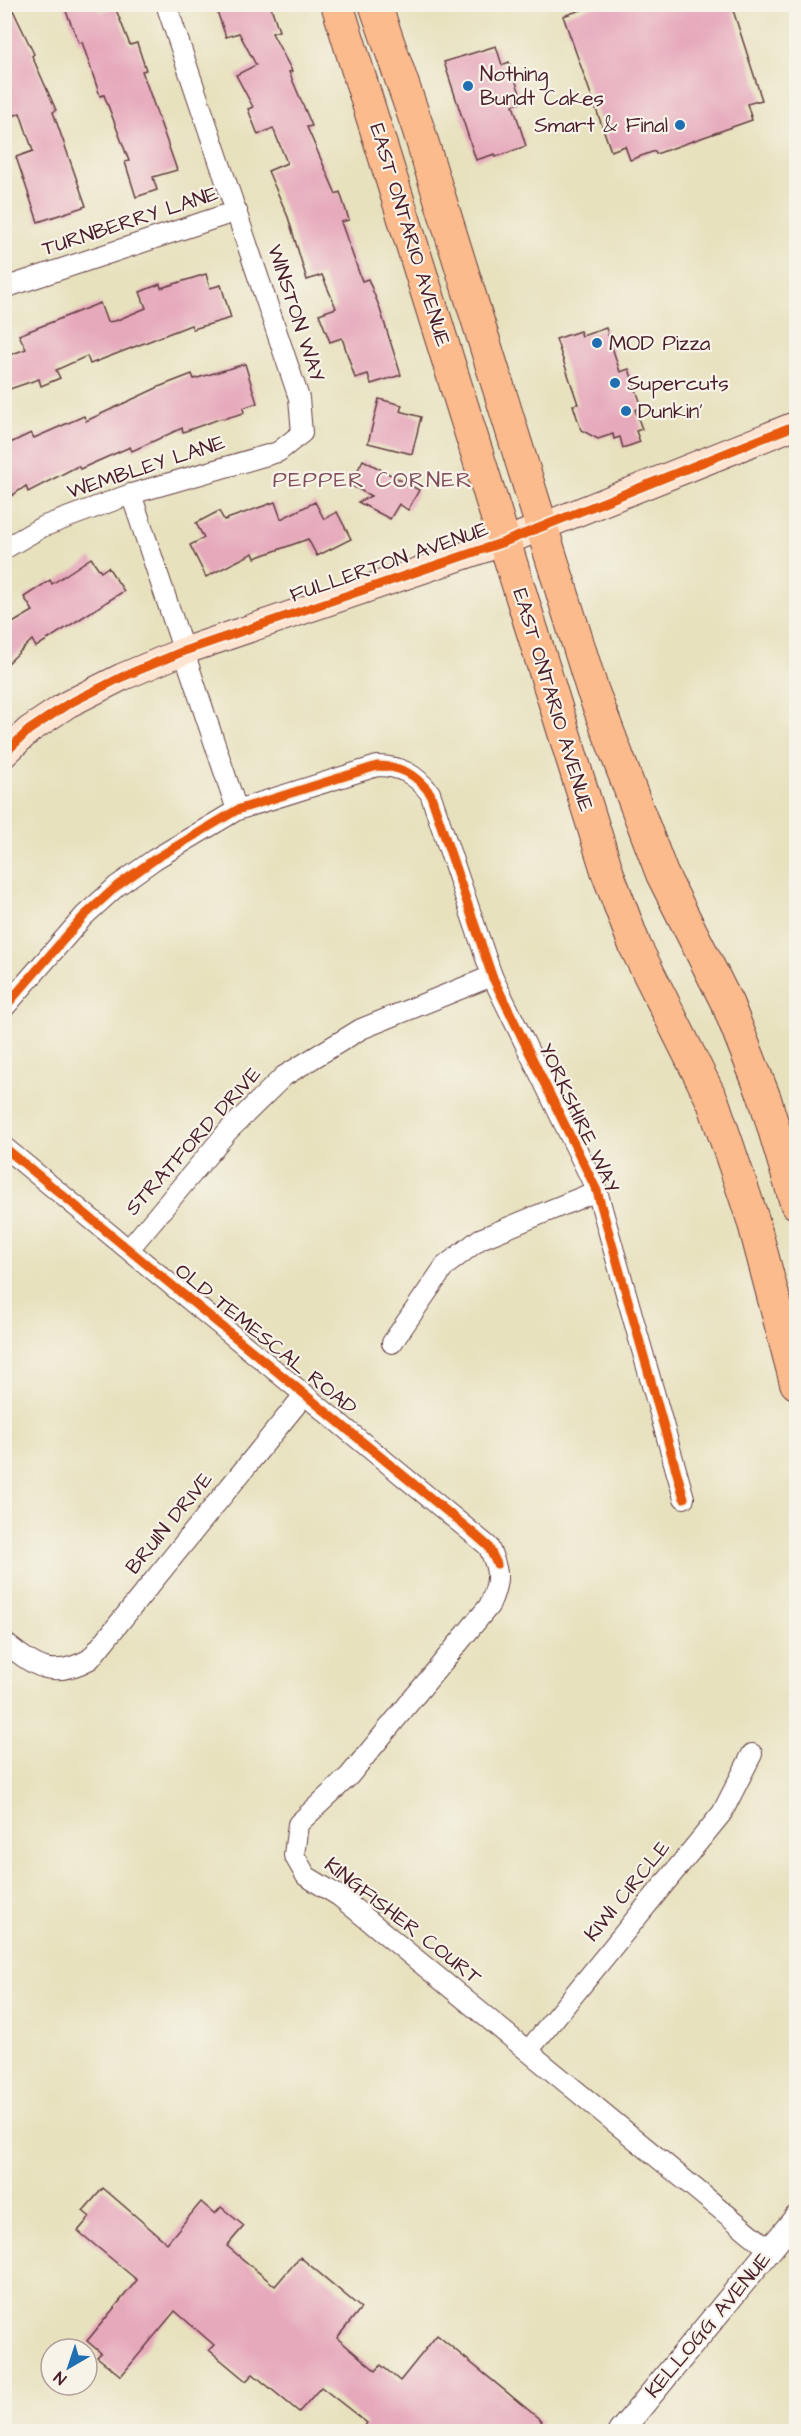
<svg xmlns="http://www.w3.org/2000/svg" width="801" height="2436" font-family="'Architects Daughter',sans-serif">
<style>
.building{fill:#e6a8bb}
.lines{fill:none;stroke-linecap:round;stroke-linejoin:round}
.minor-casing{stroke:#623c41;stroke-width:22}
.tertiary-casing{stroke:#623c41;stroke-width:26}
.secondary-casing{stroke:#623c41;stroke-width:29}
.primary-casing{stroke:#623c41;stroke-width:34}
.minor{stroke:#fff;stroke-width:20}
.tertiary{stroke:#fff;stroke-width:24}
.secondary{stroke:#fde4d1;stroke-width:27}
.primary{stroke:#fbbb8c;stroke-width:32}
.cycleway-casing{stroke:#f7f3e8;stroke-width:13}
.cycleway{stroke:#e8590c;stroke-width:9}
.poi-dot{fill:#1f6fb2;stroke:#f7f3e8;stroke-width:2}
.labels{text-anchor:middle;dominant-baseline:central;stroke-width:4.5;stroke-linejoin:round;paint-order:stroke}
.poi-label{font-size:21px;fill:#4a1f2b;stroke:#f7f3e8;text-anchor:start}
.street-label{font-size:21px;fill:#4a1f2b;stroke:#f7f3e8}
.neighbourhood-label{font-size:22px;letter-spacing:1.5px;fill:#814f5d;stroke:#f7f3e8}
</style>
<rect width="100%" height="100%" fill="#f7f3e8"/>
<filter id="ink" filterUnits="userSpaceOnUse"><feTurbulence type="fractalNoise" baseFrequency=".0167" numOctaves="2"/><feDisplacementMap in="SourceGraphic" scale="12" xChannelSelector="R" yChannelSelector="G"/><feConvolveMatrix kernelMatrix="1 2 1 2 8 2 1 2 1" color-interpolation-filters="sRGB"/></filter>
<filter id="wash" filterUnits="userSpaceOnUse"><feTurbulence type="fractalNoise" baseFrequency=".008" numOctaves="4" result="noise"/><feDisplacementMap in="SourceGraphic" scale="24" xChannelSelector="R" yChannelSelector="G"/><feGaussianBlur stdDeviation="1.35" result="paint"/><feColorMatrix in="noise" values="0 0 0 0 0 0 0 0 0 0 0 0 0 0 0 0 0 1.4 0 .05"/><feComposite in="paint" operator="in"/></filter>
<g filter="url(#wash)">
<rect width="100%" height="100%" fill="#e7e1be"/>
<g id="blocks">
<g class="building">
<polygon points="4,4 10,4 34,54 32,56 56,110 53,112 86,206 38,222 16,157 33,151 20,113 4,120"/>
<polygon points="63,4 98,4 101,12 115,7 130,45 137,43 146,70 142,71 177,170 153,177 157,190 136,197 125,162 129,161 104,95 100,96 82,42 79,43"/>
<polygon points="236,4 270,4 279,31 272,33 292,71 289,72 312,126 307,127 336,194 340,192 349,220 341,222 362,281 368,279 379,306 401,375 371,384 368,374 355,378 342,338 330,342 319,314 336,308 322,275 307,280 288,217 268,171 287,163 273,128 258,135 248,109 253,107 236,75 256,65 239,33 226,37 217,11"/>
<polygon points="599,4 731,4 762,100 747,104 752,120 656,154 655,151 630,160 625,146 611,151 563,16"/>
<polygon points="496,46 502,65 509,62 523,102 513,105 526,146 496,157 495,154 476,160 444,62"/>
<polygon points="206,274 210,288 221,285 231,318 193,329 191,325 90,364 87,356 56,370 60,378 41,386 39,379 4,391 4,357 26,349 19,335 100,303 107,322 115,321 146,308 140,292 160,284 161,288"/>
<polygon points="606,328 620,372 629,369 642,407 635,410 642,429 636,431 640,442 623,448 620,437 614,439 613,434 598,439 581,430 573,405 578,404 556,339 580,331 582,336"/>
<polygon points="245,364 257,403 243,408 244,413 223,419 222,418 183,432 182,428 132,451 130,447 80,469 78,466 28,492 26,486 4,501 4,446 31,433 34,438 84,416 86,421 161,386 192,374 194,379"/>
<polygon points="379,399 402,405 400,411 421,417 412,454 368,443"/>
<polygon points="363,460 419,490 408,510 399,504 390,519 358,502 371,496 350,485"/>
<polygon points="275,502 281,519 315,502 324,519 337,512 351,539 317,556 308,539 255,558 253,553 206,577 190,545 204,538 196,523 219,511 224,520"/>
<polygon points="91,558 101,572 108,567 124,591 36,647 32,640 4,667 4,628 33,611 24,597 50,580 52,584"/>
<polygon points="103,2188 167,2243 201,2202 215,2214 221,2207 244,2226 227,2246 275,2286 300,2257 361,2308 337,2338 376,2371 381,2365 400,2381 437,2335 542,2421 533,2432 360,2432 367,2423 321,2387 299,2412 253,2374 246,2381 209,2350 214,2345 175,2311 121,2376 97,2357 101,2353 87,2341 137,2280 78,2231 90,2217 83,2211"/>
</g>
</g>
</g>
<g filter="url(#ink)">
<use href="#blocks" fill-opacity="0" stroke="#623c41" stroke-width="1.5"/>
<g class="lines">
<defs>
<g id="minor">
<polyline points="4,288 237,211"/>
<polyline points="131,494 237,810"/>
<polyline points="4,549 42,527 131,494 278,452 302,433 299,398 166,4"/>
<path d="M 4,1008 L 84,916 L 117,886 L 155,859 L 237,810 L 377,766 C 401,766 415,774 430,793 L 492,976 L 597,1191 L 684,1498"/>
<path d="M 4,1147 L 488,1546 C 500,1571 500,1581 489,1606 L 349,1776 L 298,1824 L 294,1855 L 306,1876 L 339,1896 L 770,2250"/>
<polyline points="129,1249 228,1131 284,1076 361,1029 492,976"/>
<polyline points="392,1343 445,1266 480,1239 597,1191"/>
<path d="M 4,1642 C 35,1667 52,1680 90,1659 L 305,1394"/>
<polyline points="528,2051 722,1813 752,1754"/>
</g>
<polyline id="tertiary" points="620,2432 796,2218"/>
<polyline id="secondary" points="4,754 29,730 68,704 122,677 184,651 504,542 796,425"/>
<g id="primary">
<polyline points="337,4 608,874 635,946 713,1102 753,1220 796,1383"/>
<polyline points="375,4 418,128 592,689 662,874 728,1005 765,1099 796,1203"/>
</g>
</defs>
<use href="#minor" class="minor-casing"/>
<use href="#tertiary" class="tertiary-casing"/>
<use href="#secondary" class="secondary-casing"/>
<use href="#primary" class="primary-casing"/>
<use href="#minor" class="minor"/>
<use href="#tertiary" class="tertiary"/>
<use href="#secondary" class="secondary"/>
<use href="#primary" class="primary"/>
<defs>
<g id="cycleway">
<polyline points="4,754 29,730 68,704 122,677 184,651 504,542 796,425"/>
<path d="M 4,1008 L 84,916 L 117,886 L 155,859 L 237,810 L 377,766 C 401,766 415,774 430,793 L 492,976 L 597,1191 L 684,1498"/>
<polyline points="4,1147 472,1532 488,1546 497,1564"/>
</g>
</defs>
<use href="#cycleway" class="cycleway-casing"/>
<use href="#cycleway" class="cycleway"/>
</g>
</g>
<g class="poi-dot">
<circle cx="468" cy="86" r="6"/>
<circle cx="680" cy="125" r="6"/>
<circle cx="597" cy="343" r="6"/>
<circle cx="615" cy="383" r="6"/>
<circle cx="626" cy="411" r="6"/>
</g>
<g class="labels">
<g class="poi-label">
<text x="480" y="74">Nothing<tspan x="480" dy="24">Bundt Cakes</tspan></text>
<text x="668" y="125" text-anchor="end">Smart &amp; Final</text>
<text x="609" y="343">MOD Pizza</text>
<text x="627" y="383">Supercuts</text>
<text x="638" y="411">Dunkin'</text>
</g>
<g class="street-label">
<text transform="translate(130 221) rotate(-18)">TURNBERRY LANE</text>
<text transform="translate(410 235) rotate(73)">EAST ONTARIO AVENUE</text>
<text transform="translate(296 313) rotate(72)">WINSTON WAY</text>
<text transform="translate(146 467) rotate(-18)">WEMBLEY LANE</text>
<text transform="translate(389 562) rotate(-19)">FULLERTON AVENUE</text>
<text transform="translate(553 700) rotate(73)">EAST ONTARIO AVENUE</text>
<text transform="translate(579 1118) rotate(65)">YORKSHIRE WAY</text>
<text transform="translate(193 1141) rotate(-48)">STRATFORD DRIVE</text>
<text transform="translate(266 1339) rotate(39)">OLD TEMESCAL ROAD</text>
<text transform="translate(169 1523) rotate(-51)">BRUIN DRIVE</text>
<text transform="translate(627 1891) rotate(-51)">KIWI CIRCLE</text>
<text transform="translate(403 1921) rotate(38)">KINGFISHER COURT</text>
<text transform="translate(708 2325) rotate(-50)">KELLOGG AVENUE</text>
</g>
<g class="neighbourhood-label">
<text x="373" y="480">PEPPER CORNER</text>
</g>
</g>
<rect width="801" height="2436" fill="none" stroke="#f7f3e8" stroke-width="24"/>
<g transform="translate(69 2367) rotate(219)"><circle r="28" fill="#f7f3e8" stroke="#b29e9c" stroke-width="1.5"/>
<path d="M0-4.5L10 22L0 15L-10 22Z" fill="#1f6fb2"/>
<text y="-9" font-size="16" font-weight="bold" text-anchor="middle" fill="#4a1f2b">N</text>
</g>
</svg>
